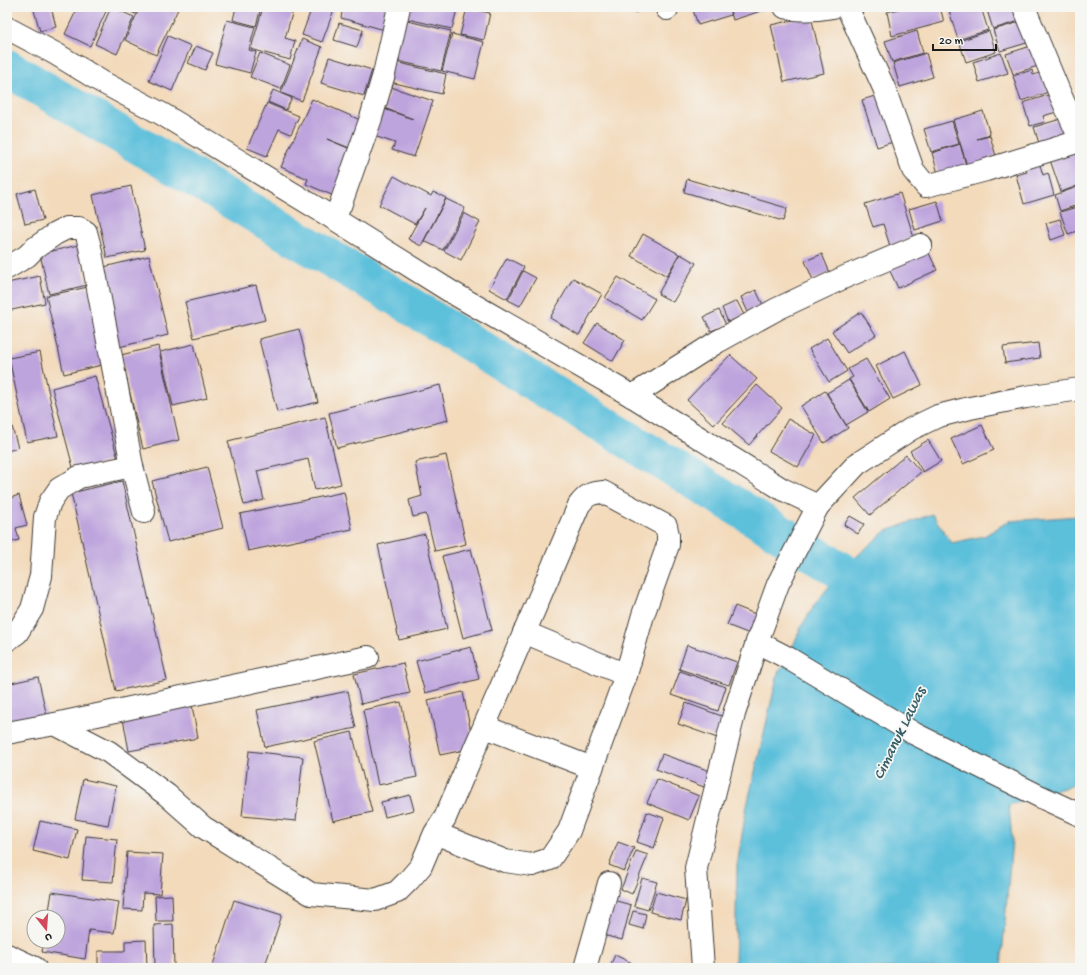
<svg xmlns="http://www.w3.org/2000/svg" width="1087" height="975" font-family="'Gochi Hand',sans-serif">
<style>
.water{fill:#5dc0db;stroke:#3c6e7c}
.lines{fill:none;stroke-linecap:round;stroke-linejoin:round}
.river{stroke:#5dc0db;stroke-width:38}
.building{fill:#bea4dd}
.minor-casing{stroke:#3c3834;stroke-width:24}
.minor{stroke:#fff;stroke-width:22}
.labels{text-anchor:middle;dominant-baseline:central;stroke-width:3.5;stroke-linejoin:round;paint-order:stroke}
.water-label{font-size:16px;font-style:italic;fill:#365e68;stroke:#f6f6f2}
</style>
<rect width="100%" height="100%" fill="#f6f6f2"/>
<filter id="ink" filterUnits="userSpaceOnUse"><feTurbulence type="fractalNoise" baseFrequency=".025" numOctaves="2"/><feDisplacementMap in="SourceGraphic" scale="8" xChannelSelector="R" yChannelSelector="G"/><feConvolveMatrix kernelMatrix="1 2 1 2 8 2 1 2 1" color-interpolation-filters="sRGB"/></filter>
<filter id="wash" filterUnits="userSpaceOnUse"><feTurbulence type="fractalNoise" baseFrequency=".012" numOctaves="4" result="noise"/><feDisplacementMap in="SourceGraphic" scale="16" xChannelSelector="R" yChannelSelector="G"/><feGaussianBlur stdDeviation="0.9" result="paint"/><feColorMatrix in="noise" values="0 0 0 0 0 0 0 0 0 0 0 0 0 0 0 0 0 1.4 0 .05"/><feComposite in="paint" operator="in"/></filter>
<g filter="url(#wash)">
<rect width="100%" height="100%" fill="#f3dabb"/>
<polygon class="water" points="932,514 952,543 984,536 1009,521 1080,516 1080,781 1064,788 1009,805 1012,840 1001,968 735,968 737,866 746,810 778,673 788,658 801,627 815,604 831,584 856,557 884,532"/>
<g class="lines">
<polyline class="river" points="7,68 391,294 887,599"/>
</g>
<g id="blocks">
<g class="building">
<polygon points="33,7 51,7 56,27 40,31"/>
<polygon points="78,7 108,7 90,46 65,34"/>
<polygon points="111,7 134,17 117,54 95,44"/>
<polygon points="121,7 139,7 135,14"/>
<polygon points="140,7 179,7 156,55 125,40"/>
<polygon points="236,7 261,7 256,26 233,20"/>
<polygon points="263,7 294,7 285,38 295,41 290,60 251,49"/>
<polygon points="312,7 335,7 322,42 302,35"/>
<polygon points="343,7 393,7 385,30 341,18"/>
<polygon points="406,7 446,7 457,9 452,29 403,18"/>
<polygon points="631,7 655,7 655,8 632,13"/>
<polygon points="692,7 728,7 731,15 698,25"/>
<polygon points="729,7 759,7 761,11 733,20"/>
<polygon points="906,7 940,7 944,22 892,36 887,12"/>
<polygon points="948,7 981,7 988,30 958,40"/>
<polygon points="986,7 1019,7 1023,20 993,29"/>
<polygon points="467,8 490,13 484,40 460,35"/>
<polygon points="811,16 824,73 784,82 771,25"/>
<polygon points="227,20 255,27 249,50 256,52 250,73 215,64"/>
<polygon points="403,20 451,31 441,71 393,60"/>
<polygon points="1023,21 1030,42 1000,51 993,30"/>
<polygon points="339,23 363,30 357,47 334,40"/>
<polygon points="917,31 923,53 892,62 885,41"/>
<polygon points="989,31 996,52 966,62 959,41"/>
<polygon points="452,34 484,42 475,79 442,71"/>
<polygon points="168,36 191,46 172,91 149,81"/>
<polygon points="302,39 322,47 302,101 281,93"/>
<polygon points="1037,44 1044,64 1013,74 1006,54"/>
<polygon points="196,46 213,53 205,70 188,63"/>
<polygon points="260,53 290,65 281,89 250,77"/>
<polygon points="926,53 933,77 900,87 893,63"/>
<polygon points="1001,53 1008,73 979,82 973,62"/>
<polygon points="329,57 372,70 364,96 321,83"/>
<polygon points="391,61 446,74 442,94 386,81"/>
<polygon points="1032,70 1033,75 1046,71 1052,91 1021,101 1013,76"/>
<polygon points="391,87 433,101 414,157 392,150 395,143 374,136 384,109 413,119 384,108"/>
<polygon points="273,90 292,98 286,110 268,102"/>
<polygon points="1055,93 1060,111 1043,116 1045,122 1030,126 1023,103"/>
<polygon points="881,94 896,141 877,147 862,100"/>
<polygon points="312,99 365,122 352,149 327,139 355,151 334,196 306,184 308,179 281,167"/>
<polygon points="267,103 299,116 291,134 279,129 267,156 247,148"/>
<polygon points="983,111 990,135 977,139 990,136 996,156 968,169 953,120"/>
<polygon points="1064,118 1070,141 1041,150 1034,127"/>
<polygon points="952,121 959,144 931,152 924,129"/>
<polygon points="960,144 967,168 939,177 932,153"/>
<polygon points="1080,149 1080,185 1061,192 1050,160"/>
<polygon points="1039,162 1043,175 1048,173 1054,195 1024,204 1016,175 1027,172 1025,166"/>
<polygon points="394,176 431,196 433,192 446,198 421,246 408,239 425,208 415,224 379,205"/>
<polygon points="687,179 787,208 783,221 684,192"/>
<polygon points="131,186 145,250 107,258 93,195"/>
<polygon points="1080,186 1080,204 1060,211 1055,195"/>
<polygon points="35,189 43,220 25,224 17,194"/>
<polygon points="900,193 914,238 890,246 883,224 873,227 865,204"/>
<polygon points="446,199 465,208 443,250 424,241"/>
<polygon points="937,201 943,221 915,230 909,209"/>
<polygon points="1080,206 1080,230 1068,234 1060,212"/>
<polygon points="464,213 480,222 461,260 444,251"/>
<polygon points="1060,219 1065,235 1051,240 1046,223"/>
<polygon points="643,234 679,254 667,276 631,256"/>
<polygon points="78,245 87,285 49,294 40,254"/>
<polygon points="927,249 937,270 898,288 888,267"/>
<polygon points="680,254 696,263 673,302 658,294"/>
<polygon points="822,254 830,273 813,280 805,261"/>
<polygon points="149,256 168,335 119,347 100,268"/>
<polygon points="507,258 524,267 507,299 489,289"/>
<polygon points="523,271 536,278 520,306 508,300"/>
<polygon points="40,276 45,303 7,311 7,283"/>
<polygon points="618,277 655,299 642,320 605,298"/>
<polygon points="573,278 602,294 579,335 550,318"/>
<polygon points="256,285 265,320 194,338 185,302"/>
<polygon points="88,287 106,364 64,374 46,296"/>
<polygon points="756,290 763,305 748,312 741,297"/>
<polygon points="737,301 744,315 728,322 722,308"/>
<polygon points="719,310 726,325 711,331 704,317"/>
<polygon points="861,312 876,335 847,353 832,331"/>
<polygon points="597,323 625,340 613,361 584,343"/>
<polygon points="299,329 318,402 277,412 259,339"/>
<polygon points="827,338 847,371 829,382 809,349"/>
<polygon points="1038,343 1040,358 1005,363 1003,347"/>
<polygon points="194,344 207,398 173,406 160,352"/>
<polygon points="158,346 179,440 143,449 121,355"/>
<polygon points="905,351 922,385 893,399 876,366"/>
<polygon points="40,352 58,436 27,442 9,358"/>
<polygon points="730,355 757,379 714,425 687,400"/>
<polygon points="866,359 890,399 869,412 849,379 853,377 848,369"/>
<polygon points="95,376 118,459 74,471 52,388"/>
<polygon points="849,380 868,412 846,425 827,393"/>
<polygon points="440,385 448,420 337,448 329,413"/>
<polygon points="757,385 782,408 749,445 723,423"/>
<polygon points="825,391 848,428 824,443 801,406"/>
<polygon points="7,412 8,412 18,448 7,451"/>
<polygon points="325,417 341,484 315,490 308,459 257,471 264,500 244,505 228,441"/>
<polygon points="788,419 816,435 798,467 769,451"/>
<polygon points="982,425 994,450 963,464 951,439"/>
<polygon points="928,440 941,461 923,472 910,451"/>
<polygon points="446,455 466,544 435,551 426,514 413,517 409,500 422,496 415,462"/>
<polygon points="906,455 921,472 870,515 855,498"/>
<polygon points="207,467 223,528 168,542 152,481"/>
<polygon points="122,481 167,680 116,691 71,493"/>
<polygon points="344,492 352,529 248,551 240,514"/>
<polygon points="19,495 27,525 16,528 19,540 7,543 7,499"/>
<polygon points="850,516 864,524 858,534 844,525"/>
<polygon points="425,534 447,629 399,640 378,545"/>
<polygon points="471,549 492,630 463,638 442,556"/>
<polygon points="735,606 763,617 755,636 727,625"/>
<polygon points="687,645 737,662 729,685 679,669"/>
<polygon points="471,647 479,679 425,693 416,661"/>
<polygon points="403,663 410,693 361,704 354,674"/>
<polygon points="680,671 726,687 718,711 671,695"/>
<polygon points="38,677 47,717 7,727 7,684"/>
<polygon points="348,691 356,728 265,747 257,710"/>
<polygon points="463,692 474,748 440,755 428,700"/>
<polygon points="401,702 417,777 378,785 363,710"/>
<polygon points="686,703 727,718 720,739 678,724"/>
<polygon points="192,706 198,738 129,751 123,719"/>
<polygon points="352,732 372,812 333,821 314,741"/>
<polygon points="249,751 303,757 296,821 242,816"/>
<polygon points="662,754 710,771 704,787 656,769"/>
<polygon points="83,779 116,786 108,825 75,819"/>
<polygon points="657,779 699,796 689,820 647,803"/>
<polygon points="410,795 414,810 385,817 381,802"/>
<polygon points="647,812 664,818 654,848 637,842"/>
<polygon points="40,821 77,829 70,860 33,851"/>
<polygon points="86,836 117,839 113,882 82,880"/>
<polygon points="618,842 634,848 624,871 609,865"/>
<polygon points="636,851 648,855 632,894 621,889"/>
<polygon points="127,852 163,854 160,894 143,893 142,910 123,909"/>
<polygon points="642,878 657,882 648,910 634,906"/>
<polygon points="52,892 119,902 114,933 89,930 85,959 42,952 44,941 58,941 58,917 48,917"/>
<polygon points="656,892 686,900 681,920 650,912"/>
<polygon points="172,895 173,921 156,921 155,896"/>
<polygon points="234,900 282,915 264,968 212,968"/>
<polygon points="613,900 631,905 622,940 603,935"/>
<polygon points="633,911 646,914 643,929 629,925"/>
<polygon points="173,924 174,968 155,968 154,925"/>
<polygon points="146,940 147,968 98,968 98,951 125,951 125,941"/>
<polygon points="615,955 632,963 630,968 609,968"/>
<rect x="179" y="967" width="16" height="1"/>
</g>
</g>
</g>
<g filter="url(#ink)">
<use href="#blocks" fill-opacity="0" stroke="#3c3834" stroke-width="1"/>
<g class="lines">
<defs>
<g id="minor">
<polyline points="667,7 667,9"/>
<path d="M 785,7 C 801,11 817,10 833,7"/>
<polyline points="847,7 884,88 913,170 926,186 986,170 1080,141"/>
<polyline points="1024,7 1060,94 1080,139"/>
<polyline points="7,28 56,54 102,82 162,114 333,218 453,293 632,396 782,489 818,506 857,464 911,429 938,416 970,408 1026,397 1080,389"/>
<polyline points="333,218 340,206 371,118 384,74 399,7"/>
<polyline points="7,268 27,256 35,248 55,234 67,228 79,228 86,232 90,247 132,466 144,512"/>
<polyline points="632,396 717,342 777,309 845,277 921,245"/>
<polyline points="818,506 778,584 757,642 788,658 915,734 1039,796 1080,815"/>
<polyline points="524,632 626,675"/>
<polyline points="7,640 17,633 32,609 41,576 45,517 50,502 59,489 79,477 132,466"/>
<path d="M 55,724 L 109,752 L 167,795 L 203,827 L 311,894 L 375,900 L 397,892 L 409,880 L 421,866 L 435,833 L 445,818 L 579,505 C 587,495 590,493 603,492 L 666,526 L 668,535 L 668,545 L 643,615 L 626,675 L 569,831 L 550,859 L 532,865 L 505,861 L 435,833"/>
<polyline points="485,727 592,768"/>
<polyline points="7,733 55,724 368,657"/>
<polyline points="7,955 35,968"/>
<polyline points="585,968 609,883"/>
<polyline points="703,968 696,868 734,714 757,642"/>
</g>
</defs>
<use href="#minor" class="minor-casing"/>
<use href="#minor" class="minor"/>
</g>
</g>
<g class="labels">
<g class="water-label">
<text transform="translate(901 734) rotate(-64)">Cimanuk Lawas</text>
</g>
</g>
<rect width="1087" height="975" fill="none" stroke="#f6f6f2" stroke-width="24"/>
<g transform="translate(46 929) rotate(163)"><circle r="19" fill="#f6f6f2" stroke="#9f9f9c"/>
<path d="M0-3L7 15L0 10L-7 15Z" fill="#d1495b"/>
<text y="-6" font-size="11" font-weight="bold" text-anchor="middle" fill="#1c1c1c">U</text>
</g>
<path d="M933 44v6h63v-6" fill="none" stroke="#1c1c1c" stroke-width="2"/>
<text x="939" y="44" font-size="12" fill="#1c1c1c" stroke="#f6f6f2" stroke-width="3" paint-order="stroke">20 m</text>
</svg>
